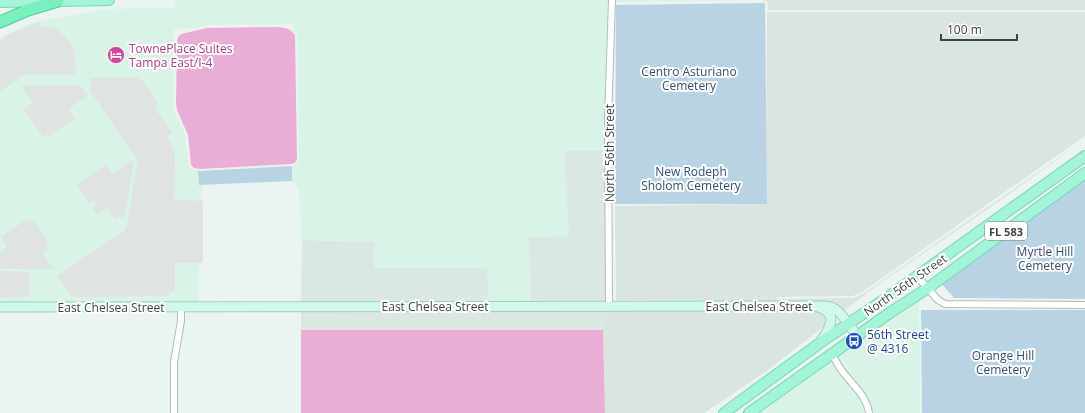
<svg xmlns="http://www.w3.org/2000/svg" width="1085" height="413" font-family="'Open Sans',sans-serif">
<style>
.residential{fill:#dae7e2}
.commercial{fill:#d9f3e6}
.industrial{fill:#dce4e0}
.green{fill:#b8d4e4}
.parking{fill:#dfe3e1}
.water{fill:#eaaed6}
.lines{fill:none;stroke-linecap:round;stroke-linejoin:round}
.street-casing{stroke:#aebfb7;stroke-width:8}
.secondary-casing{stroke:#9fcfbe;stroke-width:11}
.primary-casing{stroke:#75d8b2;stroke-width:12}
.highway-casing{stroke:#4bce93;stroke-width:13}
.street{stroke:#fff;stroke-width:6}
.secondary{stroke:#d0f9ec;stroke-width:9}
.primary{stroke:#a4f4d7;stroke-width:10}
.highway{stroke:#7befbf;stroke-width:11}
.labels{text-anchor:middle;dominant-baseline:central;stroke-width:4;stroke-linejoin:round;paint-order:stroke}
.shield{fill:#fff;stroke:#757e7a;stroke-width:1}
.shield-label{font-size:11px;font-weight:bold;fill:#3a4741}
.hotel-label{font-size:12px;fill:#b23c85;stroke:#fff;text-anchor:start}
.park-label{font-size:12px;fill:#325074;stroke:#fff}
.street-label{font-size:12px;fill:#3a4741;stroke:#fff}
.transit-label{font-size:12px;fill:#164399;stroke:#fff;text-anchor:start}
</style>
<rect width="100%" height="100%" fill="#ebf4f0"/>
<g class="residential">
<polygon points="564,151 606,151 606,303 531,303 528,237 569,236"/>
<polygon points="302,240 374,242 374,268 487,268 489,303 301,304"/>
<polygon points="608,309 603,330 301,330 301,310"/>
</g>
<g class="commercial">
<polygon points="175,0 610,0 606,151 564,151 569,236 528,237 531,303 489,303 487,268 374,268 374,242 302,240 299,189 292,181 292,166 297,164 299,159 297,35 294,29 293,24 207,25 195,28 174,29 173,108 185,135 189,166 192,170 198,171 199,185 202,185 198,304 0,304 0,38 30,23 106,9 175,8"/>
<polygon points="615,0 761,0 615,2"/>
<polygon points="919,299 920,413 871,413 865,395 842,366 837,357"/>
<polygon points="832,360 837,369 860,398 866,410 866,413 757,413"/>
</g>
<g class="industrial">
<polygon points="761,0 1085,0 1085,10 768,10 767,1"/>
<polygon points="767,12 1085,12 1085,136 862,292 853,296 778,297 778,301 616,300 615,206 766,204"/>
<polygon points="1084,140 1011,193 875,287 842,312 780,302 780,299 853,298 863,294"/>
<polygon points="608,309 815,309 825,313 828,323 768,370 704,413 605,413 603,330"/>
</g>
<g class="green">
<polygon points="765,3 767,204 615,204 616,5"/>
<polygon points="292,166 292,181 199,185 198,171"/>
<polygon points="1085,180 1085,299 954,298 940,282"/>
<polygon points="921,310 1085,310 1085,413 922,413"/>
</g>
<g class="parking">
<polygon points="39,22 41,26 45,26 54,28 63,34 75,51 72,54 75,58 76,74 25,74 22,76 0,91 0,40 8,35"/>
<polygon points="136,77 142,80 158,104 154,107 172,133 168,135 168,137 175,154 174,200 203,201 203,263 175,263 175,291 170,291 170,294 167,296 79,297 73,296 70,294 57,276 123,232 127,226 137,166 137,161 134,154 90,91 90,78"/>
<polygon points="80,85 88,96 68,109 75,118 49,136 48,134 43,137 24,109 33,102 21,86"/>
<polygon points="133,160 133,166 124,218 120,217 116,219 107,208 98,215 93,208 97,205 93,200 89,203 77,185 106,165 113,174"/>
<polygon points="27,219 30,222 33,220 49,244 46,246 48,249 42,253 53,269 0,269 0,252 7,247 1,237"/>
<polygon points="0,271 30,272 29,297 0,297"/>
</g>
<g class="water">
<path d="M 278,27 C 286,28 290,28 295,35 L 297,159 L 295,163 L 291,164 L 200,169 L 194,168 L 191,165 L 188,135 L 177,110 L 176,104 L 177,43 L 178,37 L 181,34 L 207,28 Z"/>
<polygon points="301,330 603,330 605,413 301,413"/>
</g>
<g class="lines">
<defs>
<g id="street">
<polyline points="917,276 938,300 945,304 1085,305"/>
<polyline points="609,306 608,120 612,0"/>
<path d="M 832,354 C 834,358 837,363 840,368 C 849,382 867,395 869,413"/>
<polyline points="174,413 174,362 181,321 181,307"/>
</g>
<g id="secondary">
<path d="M 0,307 L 823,306 C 826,306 830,306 833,308 C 840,310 852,329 857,336"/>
<path d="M 818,307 C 839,313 830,328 821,341"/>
</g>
<g id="primary">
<polyline points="0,2 109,0"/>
<polyline points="724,413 824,340 888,297 1085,156"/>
<polyline points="749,413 888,314 928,288 1085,173"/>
</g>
<polyline id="highway" points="0,22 28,10 58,1"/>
</defs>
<use href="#street" class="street-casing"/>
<use href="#secondary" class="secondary-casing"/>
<use href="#primary" class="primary-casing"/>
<use href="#highway" class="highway-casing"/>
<use href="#street" class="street"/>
<use href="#secondary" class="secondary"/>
<use href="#primary" class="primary"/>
<use href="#highway" class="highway"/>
</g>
<defs>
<symbol id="hotel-disc" viewBox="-11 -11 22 22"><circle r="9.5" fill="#d1479c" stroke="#fff"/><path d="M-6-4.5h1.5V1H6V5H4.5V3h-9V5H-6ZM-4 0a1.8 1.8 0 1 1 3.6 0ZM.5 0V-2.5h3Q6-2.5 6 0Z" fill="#fff"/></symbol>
<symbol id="bus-disc" viewBox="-11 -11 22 22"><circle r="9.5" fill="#1a4fb4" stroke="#fff"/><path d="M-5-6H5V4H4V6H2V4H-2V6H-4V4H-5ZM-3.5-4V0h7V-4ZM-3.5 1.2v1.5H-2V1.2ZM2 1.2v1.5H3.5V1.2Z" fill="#fff"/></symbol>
</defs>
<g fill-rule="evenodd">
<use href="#hotel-disc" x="106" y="45" width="20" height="20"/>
<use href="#bus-disc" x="844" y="331" width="20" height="20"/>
</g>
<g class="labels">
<rect class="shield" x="985" y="222" width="42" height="18" rx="3"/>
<g class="shield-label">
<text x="1006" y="231">FL 583</text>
</g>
<g class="hotel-label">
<text x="129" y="48">TownePlace Suites<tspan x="129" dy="14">Tampa East/I-4</tspan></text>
</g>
<g class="park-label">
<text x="689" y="71">Centro Asturiano<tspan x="689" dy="14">Cemetery</tspan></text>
<text x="691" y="171">New Rodeph<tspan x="691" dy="14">Sholom Cemetery</tspan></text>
<text x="1045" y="251">Myrtle Hill<tspan x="1045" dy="14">Cemetery</tspan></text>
<text x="1003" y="355">Orange Hill<tspan x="1003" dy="14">Cemetery</tspan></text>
</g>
<g class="street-label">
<text transform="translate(609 153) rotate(-90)">North 56th Street</text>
<text transform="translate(905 285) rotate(-35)">North 56th Street</text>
<text x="435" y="306">East Chelsea Street</text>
<text x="759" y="306">East Chelsea Street</text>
<text x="111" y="307">East Chelsea Street</text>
</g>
<g class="transit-label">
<text x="867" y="334">56th Street<tspan x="867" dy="14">@ 4316</tspan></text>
</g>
</g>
<path d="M941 34v6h76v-6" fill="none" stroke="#3a4741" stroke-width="2"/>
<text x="947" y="34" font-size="12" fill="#3a4741" stroke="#ffffff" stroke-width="3" paint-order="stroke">100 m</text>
</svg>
